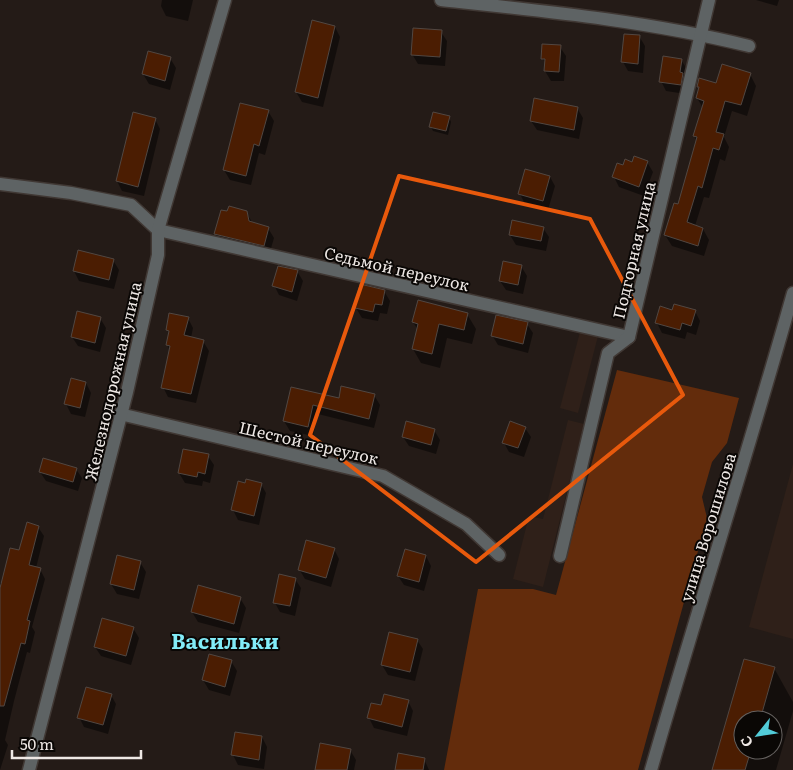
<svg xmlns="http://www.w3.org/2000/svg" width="793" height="770" font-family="Literata,serif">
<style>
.built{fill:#2f2019}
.green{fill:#632c0c}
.shadow{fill:#0007;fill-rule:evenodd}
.building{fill:#4b1d02;stroke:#514742}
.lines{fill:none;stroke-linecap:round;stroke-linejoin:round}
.minor-casing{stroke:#403834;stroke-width:15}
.minor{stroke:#5e6364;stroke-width:12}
.marked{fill:none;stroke:#e8590c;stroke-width:4;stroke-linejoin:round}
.labels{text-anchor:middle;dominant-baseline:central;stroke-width:4;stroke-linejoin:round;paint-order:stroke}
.street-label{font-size:16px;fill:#eee8e5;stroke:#0a0705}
.district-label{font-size:21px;font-weight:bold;fill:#82ecf8;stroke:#0a0705}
</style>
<rect width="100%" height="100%" fill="#241b17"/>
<g class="built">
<polygon points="580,332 598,336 578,413 560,408"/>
<polygon points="568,420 584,424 543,587 513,579 529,516 543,519"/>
<polygon points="793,464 793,639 749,627"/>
</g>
<polygon class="green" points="617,370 739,398 727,443 712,462 702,497 707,518 638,770 444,770 478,589 533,589 556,595"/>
<g class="shadow">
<polygon points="162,0 193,0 188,21 166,16 161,6"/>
<polygon points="756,0 779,0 777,6"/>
<polygon points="335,27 340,37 323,107 302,102 296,92"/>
<polygon points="441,32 447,41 445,66 418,64 412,54"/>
<polygon points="639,36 645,46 643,73 628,71 623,62"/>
<polygon points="560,47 566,56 564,81 551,81 545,71 546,64 543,59"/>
<polygon points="170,58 176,68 170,90 149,84 143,74"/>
<polygon points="681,60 687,69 686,94 666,91 661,81"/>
<polygon points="750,74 756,86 747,116 732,111 724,137 729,147 725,161 720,159 709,198 704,197 695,226 703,229 709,240 704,256 672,246 665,235 679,206 697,141 694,136 703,108 697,98 700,90 698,87 717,84"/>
<polygon points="577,108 583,118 579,139 537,130 531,121"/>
<polygon points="268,111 274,121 265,155 259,153 251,185 230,180 224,170"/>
<polygon points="449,117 451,122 448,135 433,131 431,127"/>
<polygon points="155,119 160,129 144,196 122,191 117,181"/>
<polygon points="647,162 653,172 644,196 619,187 614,177 624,167 633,163"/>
<polygon points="550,177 555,186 548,210 525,204 520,194"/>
<polygon points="246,212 252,222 268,228 274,238 269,255 221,244 215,234"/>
<polygon points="543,228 549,237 546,251 516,245 510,235"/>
<polygon points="113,260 119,270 114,289 79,281 74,271"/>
<polygon points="521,266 527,276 523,294 506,290 500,281"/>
<polygon points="297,271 303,281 297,301 279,295 274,285"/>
<polygon points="384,291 390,301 387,314 380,313 378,321 362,318 356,308"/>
<polygon points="695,311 700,321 696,335 687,332 685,339 662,333 657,323 673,312"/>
<polygon points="467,314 476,329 472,344 447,338 440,368 421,363 413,349 418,330 413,322"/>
<polygon points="100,318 106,328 100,352 78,346 72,337"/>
<polygon points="188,318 193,328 191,338 203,341 209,351 196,403 168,397 163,387 170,350 167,345 170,335 167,330"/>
<polygon points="527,324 533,333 528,353 498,345 492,335"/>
<polygon points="86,383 91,393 85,417 71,414 66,404"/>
<polygon points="292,388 340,399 374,395 380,405 374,428 318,414 313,436 290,431 284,421"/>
<polygon points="525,428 531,437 524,457 509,452 504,443"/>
<polygon points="434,430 440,440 436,454 409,446 403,437"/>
<polygon points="208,456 214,465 210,483 203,481 202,486 185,483 179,473"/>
<polygon points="76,469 82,478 78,491 46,481 40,472"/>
<polygon points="261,484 266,493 259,525 238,520 233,510"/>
<polygon points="38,527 44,536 36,568 40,569 45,579 32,627 35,632 30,653 27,652 14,701 5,740 8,745 0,770 0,583 2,583 20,552"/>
<polygon points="334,549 339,559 331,587 305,579 299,569"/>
<polygon points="426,556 431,566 424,591 404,585 398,576"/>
<polygon points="118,557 140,562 146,572 139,599 117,594 111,584"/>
<polygon points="295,579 301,588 295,616 280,612 275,603"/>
<polygon points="240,598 246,608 239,633 198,622 192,612"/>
<polygon points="133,628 139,638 131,665 101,656 95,647"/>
<polygon points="417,640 423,649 415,681 388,675 382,665"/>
<path d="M 745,660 L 774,668 L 793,702 L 793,711 L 776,770 L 715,770 ZM 743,720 L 773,720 L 773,750 L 743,750 Z"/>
<polygon points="231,661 237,671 230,696 209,690 203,680"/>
<polygon points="111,695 116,704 108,734 84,727 79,717"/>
<polygon points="408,701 413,711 407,736 374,728 369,718 382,707"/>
<polygon points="262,737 267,747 264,769 238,765 233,755"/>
<polygon points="350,750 356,760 354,770 317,770"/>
<polygon points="424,759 429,770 396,770"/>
</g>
<g class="building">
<polygon points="312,20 335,26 318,98 295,92"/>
<polygon points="413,28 442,30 440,57 411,55"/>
<polygon points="624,34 640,35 638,64 621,62"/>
<polygon points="542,44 561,45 559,72 544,71 545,59 541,59"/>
<polygon points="148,51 171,57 165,81 142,74"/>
<polygon points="663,56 682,59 680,72 683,73 681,85 659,82"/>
<polygon points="722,64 751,73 741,105 725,101 716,132 724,134 719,150 713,148 702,188 698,186 687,222 703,228 698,246 664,235 674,203 678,204 697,137 693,136 704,101 696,98 699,87 697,87 699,78 716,83"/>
<polygon points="534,98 578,107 574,130 530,121"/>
<polygon points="240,103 269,110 259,146 254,144 246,176 223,170"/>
<polygon points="133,112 156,118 138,187 116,181"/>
<polygon points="433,112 450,116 446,131 429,127"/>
<polygon points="634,156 648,161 639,187 612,177 617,163 623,165 625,159 632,162"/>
<polygon points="525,169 550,176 543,201 518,194"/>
<polygon points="229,206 247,211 249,221 269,227 264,246 214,234 221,210 227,211"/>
<polygon points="512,220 544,227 541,241 509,235"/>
<polygon points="78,250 114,259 109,280 73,271"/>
<polygon points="503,261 522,265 518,285 499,281"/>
<polygon points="278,266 298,270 292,292 272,286"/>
<polygon points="360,284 385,290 382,305 375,304 373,312 355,308"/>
<polygon points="418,300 468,313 464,330 439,324 432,354 412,349 418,324 412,322"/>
<polygon points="674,304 696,310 691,326 682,323 680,330 655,323 660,306 672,310"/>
<polygon points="77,311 101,317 95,343 71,337"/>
<polygon points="169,313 189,317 184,335 204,340 191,394 161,388 170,346 166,345 169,331 166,330"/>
<polygon points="496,315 528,322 523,344 491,336"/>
<polygon points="71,378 86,382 80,408 64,404"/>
<polygon points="341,386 375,394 369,419 313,405 308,427 283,421 291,387 339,398"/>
<polygon points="406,421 435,429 431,445 402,437"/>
<polygon points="510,421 526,427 518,448 502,443"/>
<polygon points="183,449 209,454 205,474 198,472 197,477 178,473"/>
<polygon points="43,458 77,468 73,482 39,472"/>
<polygon points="246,479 262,483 254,516 231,510 238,481 245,483"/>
<polygon points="27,522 39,526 29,565 41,568 27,620 30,621 25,644 21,643 4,706 0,706 0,588 10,548 19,550"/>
<polygon points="306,540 335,548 326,578 298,570"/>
<polygon points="405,549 426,555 419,582 397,576"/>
<polygon points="117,555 141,561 134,590 110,584"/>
<polygon points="279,574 296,578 290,606 273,603"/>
<polygon points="198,585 241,597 234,624 191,612"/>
<polygon points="102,618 134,627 126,656 94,647"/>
<polygon points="389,632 418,639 410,672 381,665"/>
<polygon points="209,654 232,660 225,687 202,680"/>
<polygon points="744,659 775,667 760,720 743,720 743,750 751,750 745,770 712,770"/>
<polygon points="86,687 112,694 103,725 77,718"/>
<polygon points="384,694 409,700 402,727 367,718 371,703 381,705"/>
<polygon points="235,732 262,736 259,760 231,755"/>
<polygon points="320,743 351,749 347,770 315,770"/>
<polygon points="398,753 425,758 423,770 395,770"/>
</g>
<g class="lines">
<defs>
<g id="minor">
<path d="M 441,0 C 544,11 648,21 749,46"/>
<polyline points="0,184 71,193 131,205 158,230 629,337"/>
<polyline points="120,414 383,476 466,524 499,555"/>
<polyline points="560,556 608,353 629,337 709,0"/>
<polyline points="29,770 127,392 158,255 158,230 225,0"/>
<path d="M 651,770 C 697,611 748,453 793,293"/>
</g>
</defs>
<use href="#minor" class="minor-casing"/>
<use href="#minor" class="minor"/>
</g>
<path class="marked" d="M 399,176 L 590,219 L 683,395 L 476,562 L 310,435 Z"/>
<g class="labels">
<g class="street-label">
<text transform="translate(633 250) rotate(-77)">Подгорная улица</text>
<text transform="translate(397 268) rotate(13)">Седьмой переулок</text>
<text transform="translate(112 381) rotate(-77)">Железнодорожная улица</text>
<text transform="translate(309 442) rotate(13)">Шестой переулок</text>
<text transform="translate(707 527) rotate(-73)">улица Ворошилова</text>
</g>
<g class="district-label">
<text x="225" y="639">Васильки</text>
</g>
</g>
<g transform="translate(758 735) rotate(240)"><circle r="24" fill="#0a0705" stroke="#65615f"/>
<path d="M0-4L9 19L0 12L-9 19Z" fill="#52cbd8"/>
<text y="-8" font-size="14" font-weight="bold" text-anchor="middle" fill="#eee8e5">С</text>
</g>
<path d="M12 750v8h129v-8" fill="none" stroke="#eee8e5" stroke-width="2.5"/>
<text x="20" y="750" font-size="15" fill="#eee8e5" stroke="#0a0705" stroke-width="4" paint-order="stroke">50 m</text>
</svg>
